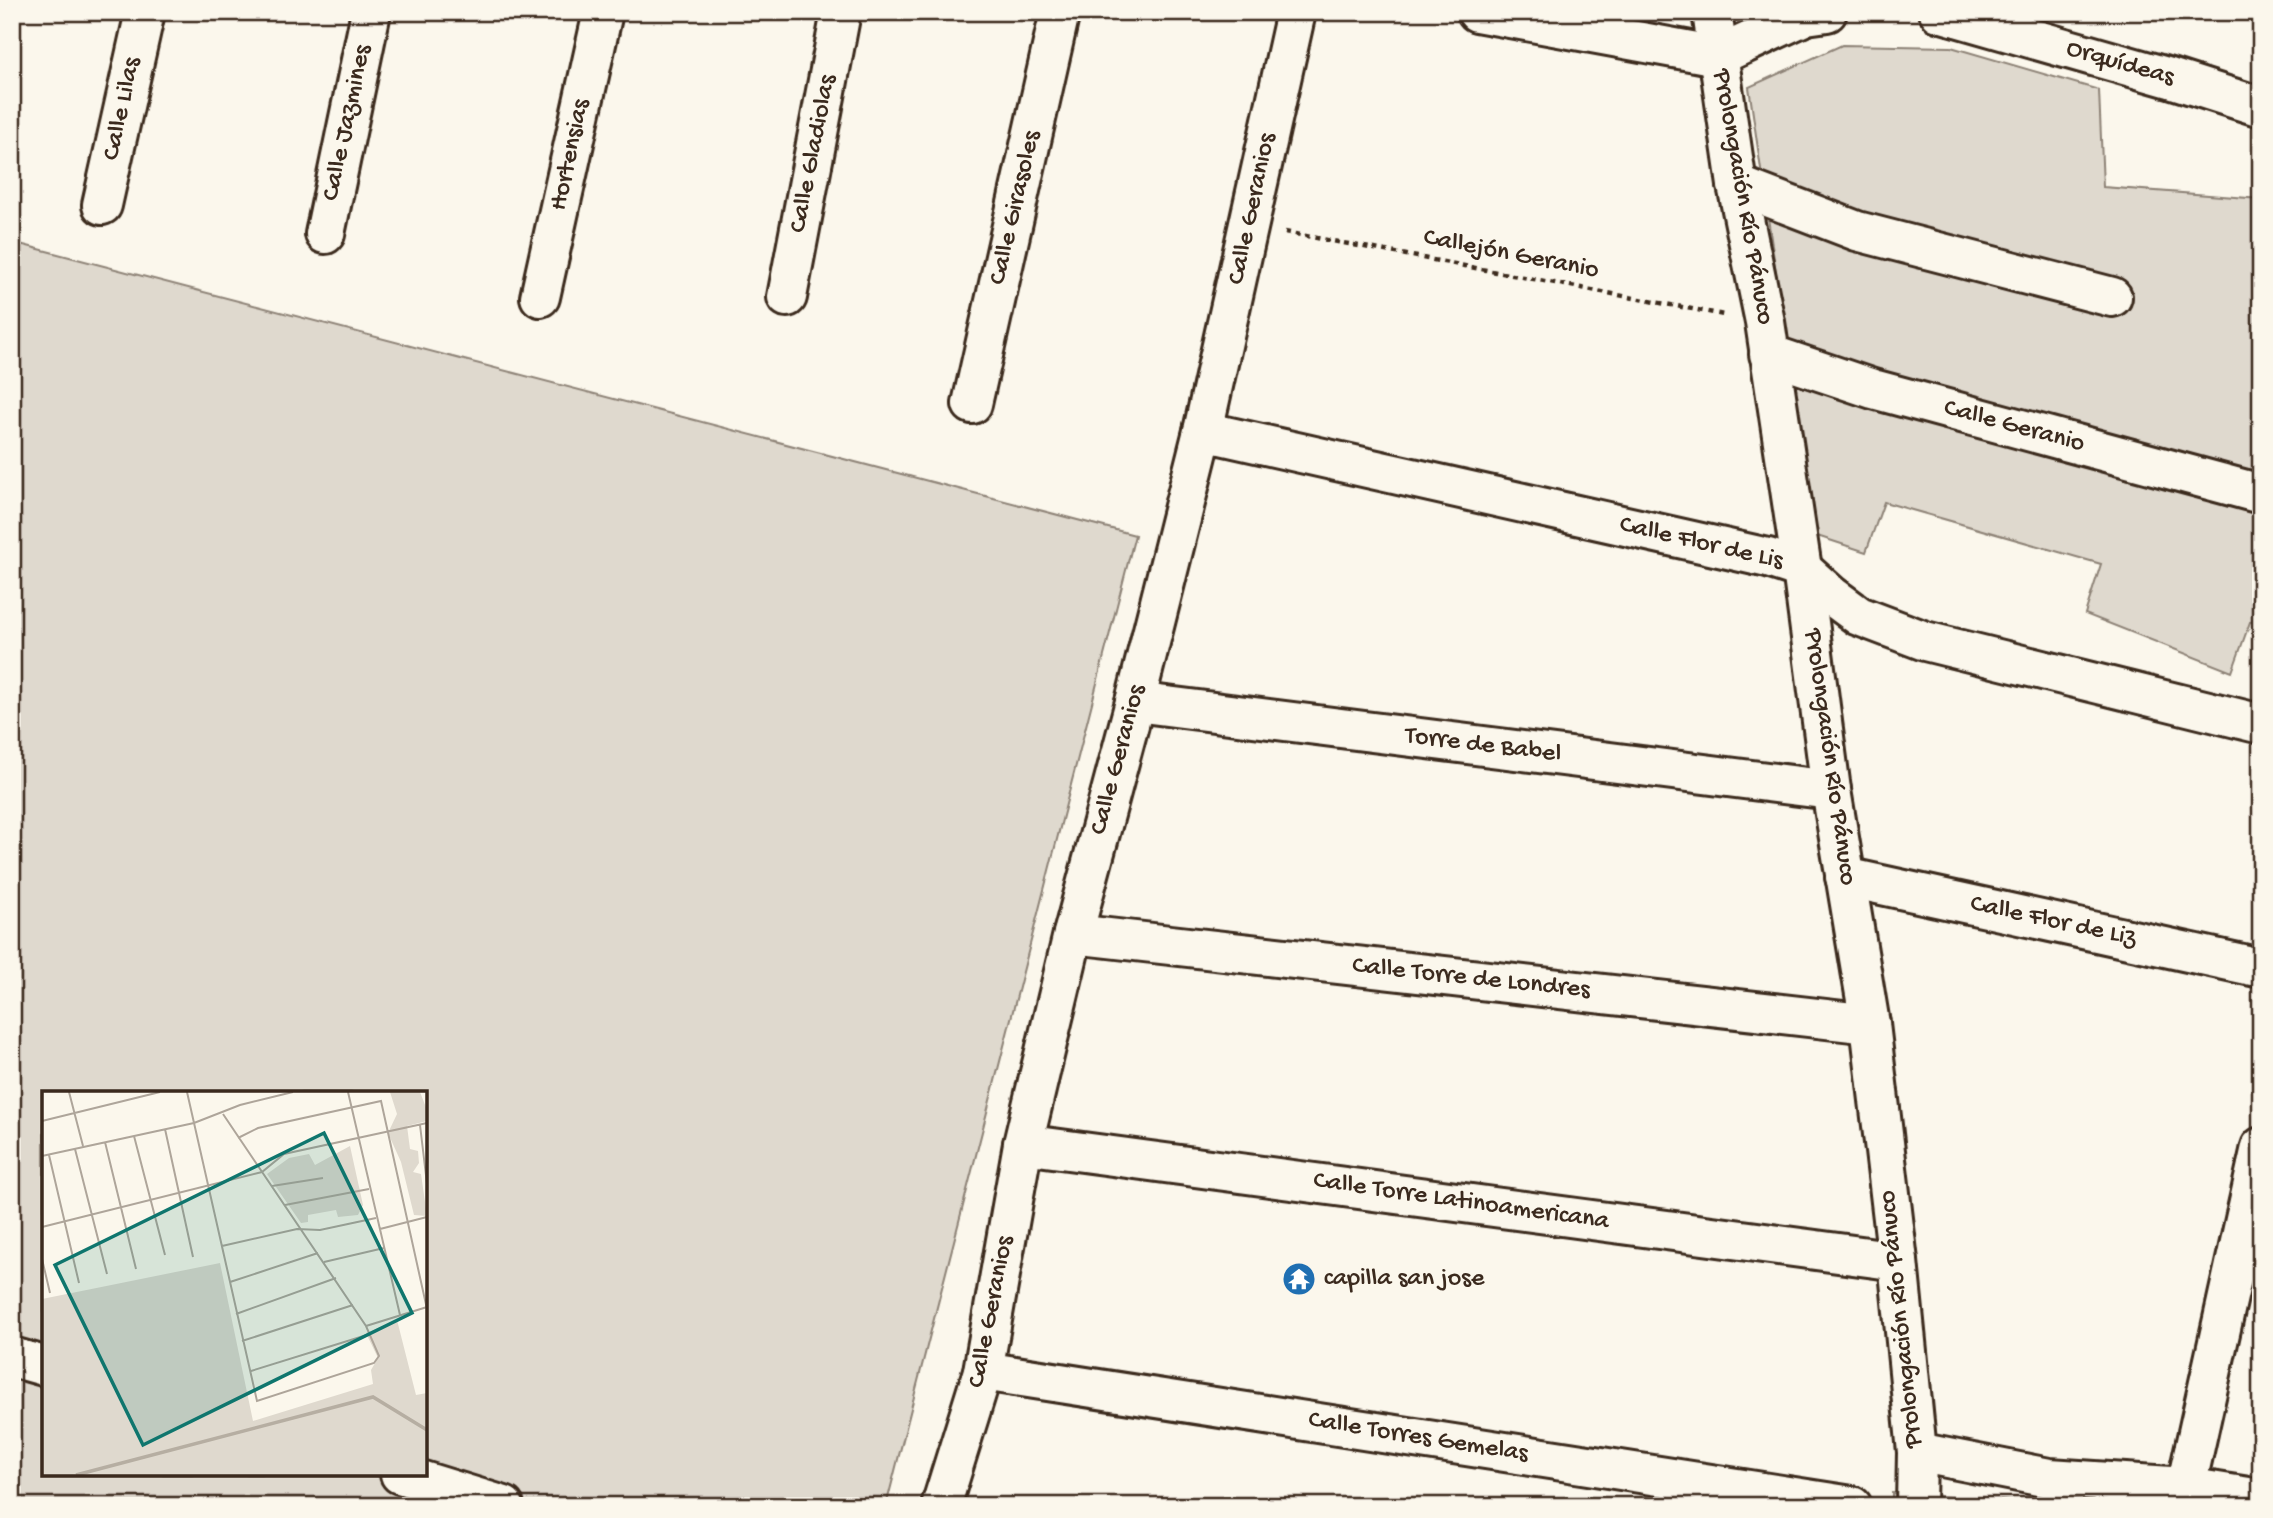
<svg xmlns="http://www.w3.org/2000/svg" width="2273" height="1518" font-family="'Gochi Hand',sans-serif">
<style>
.green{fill:#dfd9ce;stroke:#8d8276;stroke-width:2;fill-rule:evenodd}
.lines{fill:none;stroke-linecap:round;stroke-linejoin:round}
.minor-casing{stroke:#3b2a1e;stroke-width:44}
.path{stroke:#3b2a1e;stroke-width:4.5;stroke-dasharray:5 5;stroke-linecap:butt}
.minor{stroke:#fbf7ec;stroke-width:38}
.labels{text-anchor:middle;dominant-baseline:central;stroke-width:5;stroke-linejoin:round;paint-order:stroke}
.street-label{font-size:26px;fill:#3b2a1e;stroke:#fbf7ec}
.poi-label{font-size:26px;fill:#3b2a1e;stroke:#fbf7ec;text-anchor:start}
.inset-river{fill:none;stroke:#b6aea2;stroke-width:3.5}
.inset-road{fill:none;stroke:#aea59a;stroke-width:2}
.view{fill:#0f766e;fill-opacity:0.15;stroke:#0f766e;stroke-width:3.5}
.inset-edge{fill:none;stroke:#3b2a1e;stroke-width:3.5}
</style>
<rect width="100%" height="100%" fill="#fbf7ec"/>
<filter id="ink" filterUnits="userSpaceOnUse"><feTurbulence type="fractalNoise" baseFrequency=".0143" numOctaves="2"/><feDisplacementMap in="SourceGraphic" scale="14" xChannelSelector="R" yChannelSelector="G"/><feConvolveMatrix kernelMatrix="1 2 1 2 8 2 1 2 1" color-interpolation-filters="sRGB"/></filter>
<g filter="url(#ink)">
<g class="green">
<polygon points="1842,45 1951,47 2099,90 2103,187 2261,199 2261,621 2250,622 2232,672 2085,614 2101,564 1884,502 1866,552 1814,535 1749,87"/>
<path d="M 12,242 L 1135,535 L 886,1506 L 12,1506 ZM 44,1093 L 425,1093 L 425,1474 L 44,1474 Z"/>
<polygon points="1892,1493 2083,1506 1892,1506"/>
</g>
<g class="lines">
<defs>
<g id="minor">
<polyline points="1477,12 1718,56 1806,15 1827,12"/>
<polyline points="1712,12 1737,185 1765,322 1802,569 1831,790 1870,1024 1898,1261 1917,1452 1916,1506"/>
<polyline points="1939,12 2170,78 2261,107"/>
<polyline points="1737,185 1857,231 2112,297"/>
<polyline points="102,205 145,12"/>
<polyline points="325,234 371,12"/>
<polyline points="540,297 603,12"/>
<polyline points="787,297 841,12"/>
<polyline points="1769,354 1873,389 2261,494"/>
<polyline points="972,404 1060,12"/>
<polyline points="1203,431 1768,558 1802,569 1832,596 1859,616 1925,641 2261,724"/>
<polyline points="1135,702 1831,790"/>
<polyline points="1845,877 2261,968"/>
<polyline points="1073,934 1870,1024"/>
<polyline points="1023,1144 1898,1261"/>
<polyline points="12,1357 44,1366"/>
<polyline points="983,1371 1852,1506"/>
<polyline points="1917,1452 2049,1478 2186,1487 2261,1499"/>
<polyline points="400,1474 504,1506"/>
<polyline points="2186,1487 2261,1147"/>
<polyline points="941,1506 983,1371 1023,1144 1073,934 1135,702 1203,431 1296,12"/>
</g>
</defs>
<use href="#minor" class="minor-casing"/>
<polyline class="path" points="1285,232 1724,315"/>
<use href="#minor" class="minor"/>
</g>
</g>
<defs>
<symbol id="temple-disc" viewBox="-11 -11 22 22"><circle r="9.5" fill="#1f6fb2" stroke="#fbf7ec"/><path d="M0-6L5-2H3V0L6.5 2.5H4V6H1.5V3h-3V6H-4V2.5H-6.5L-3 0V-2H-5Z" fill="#fff"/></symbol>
</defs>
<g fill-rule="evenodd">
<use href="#temple-disc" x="1280" y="1260" width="38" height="38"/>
</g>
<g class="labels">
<g class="street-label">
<text transform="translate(2120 64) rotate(16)">Orquídeas</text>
<text transform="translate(123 109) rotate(-78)">Calle Lilas</text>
<text transform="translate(348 123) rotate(-78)">Calle Jazmines</text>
<text transform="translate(814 154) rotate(-79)">Calle Gladiolas</text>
<text transform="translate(571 155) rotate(-78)">Hortensias</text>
<text transform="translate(1742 197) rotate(80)">Prolongación Río Pánuco</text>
<text transform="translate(1016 208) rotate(-77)">Calle Girasoles</text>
<text transform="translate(1253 209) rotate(-78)">Calle Geranios</text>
<text transform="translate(1511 255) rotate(11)">Callejón Geranio</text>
<text transform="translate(2014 427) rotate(15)">Calle Geranio</text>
<text transform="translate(1701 544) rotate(13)">Calle Flor de Lis</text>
<text transform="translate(1483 746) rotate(7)">Torre de Babel</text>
<text transform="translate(1829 757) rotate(82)">Prolongación Río Pánuco</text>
<text transform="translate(1119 760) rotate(-75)">Calle Geranios</text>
<text transform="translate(2053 922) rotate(12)">Calle Flor de Liz</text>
<text transform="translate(1471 979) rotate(6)">Calle Torre de Londres</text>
<text transform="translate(1461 1202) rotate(8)">Calle Torre Latinoamericana</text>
<text transform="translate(992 1312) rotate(-79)">Calle Geranios</text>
<text transform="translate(1902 1319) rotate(-96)">Prolongación Río Pánuco</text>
<text transform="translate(1418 1438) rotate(9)">Calle Torres Gemelas</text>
</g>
<g class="poi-label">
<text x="1324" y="1279">capilla san jose</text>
</g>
</g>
<g transform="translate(42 1091)">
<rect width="385" height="385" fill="#fbf7ec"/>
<path d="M 348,1 L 378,1 L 385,19 L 385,30 L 365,35 L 368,58 L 376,60 L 377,72 L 371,81 L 379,83 L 385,125 L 372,124 L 359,71 L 346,42 L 355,23 ZM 308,55 L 321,114 L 316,124 L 296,126 L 294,119 L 266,124 L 266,131 L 259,132 L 225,83 L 247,67 L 267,63 L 273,74 ZM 178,172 L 211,330 L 331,293 L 329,279 L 336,267 L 324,242 L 355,229 L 374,304 L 385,302 L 385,384 L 0,384 L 0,208 Z" fill="#dfd9ce"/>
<path class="inset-river" d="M 34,384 L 331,306 L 385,339"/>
<path class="inset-road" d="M 27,1 L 41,55M 145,1 L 215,310 L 332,272 L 337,265 L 324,235 L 181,23M 306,1 L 358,224M 0,30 L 118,1M 378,34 L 385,93M 123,38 L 151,166M 92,45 L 123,164M 196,47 L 216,37 L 339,10 L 385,218M 63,51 L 94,178M 33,58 L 65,183M 7,64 L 37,192M 0,65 L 152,32 L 198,14 L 251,1M 230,95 L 281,87M 243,114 L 327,98M 0,136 L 220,81 L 242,63 L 385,32M 338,138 L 385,126M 180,155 L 255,138 L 278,139 L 334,127M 0,168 L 8,202M 282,171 L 342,157M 188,191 L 276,162M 194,223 L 294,187M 324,235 L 385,216M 200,250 L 311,214M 209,280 L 328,243"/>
<path class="view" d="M 282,42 L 370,222 L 101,354 L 13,174 Z"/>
<rect width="385" height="385" class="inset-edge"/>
</g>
<rect width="2273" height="1518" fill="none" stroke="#fbf7ec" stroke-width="42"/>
<rect x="21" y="21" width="2231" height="1476" fill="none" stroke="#3b2a1e" stroke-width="2.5" filter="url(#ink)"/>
</svg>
